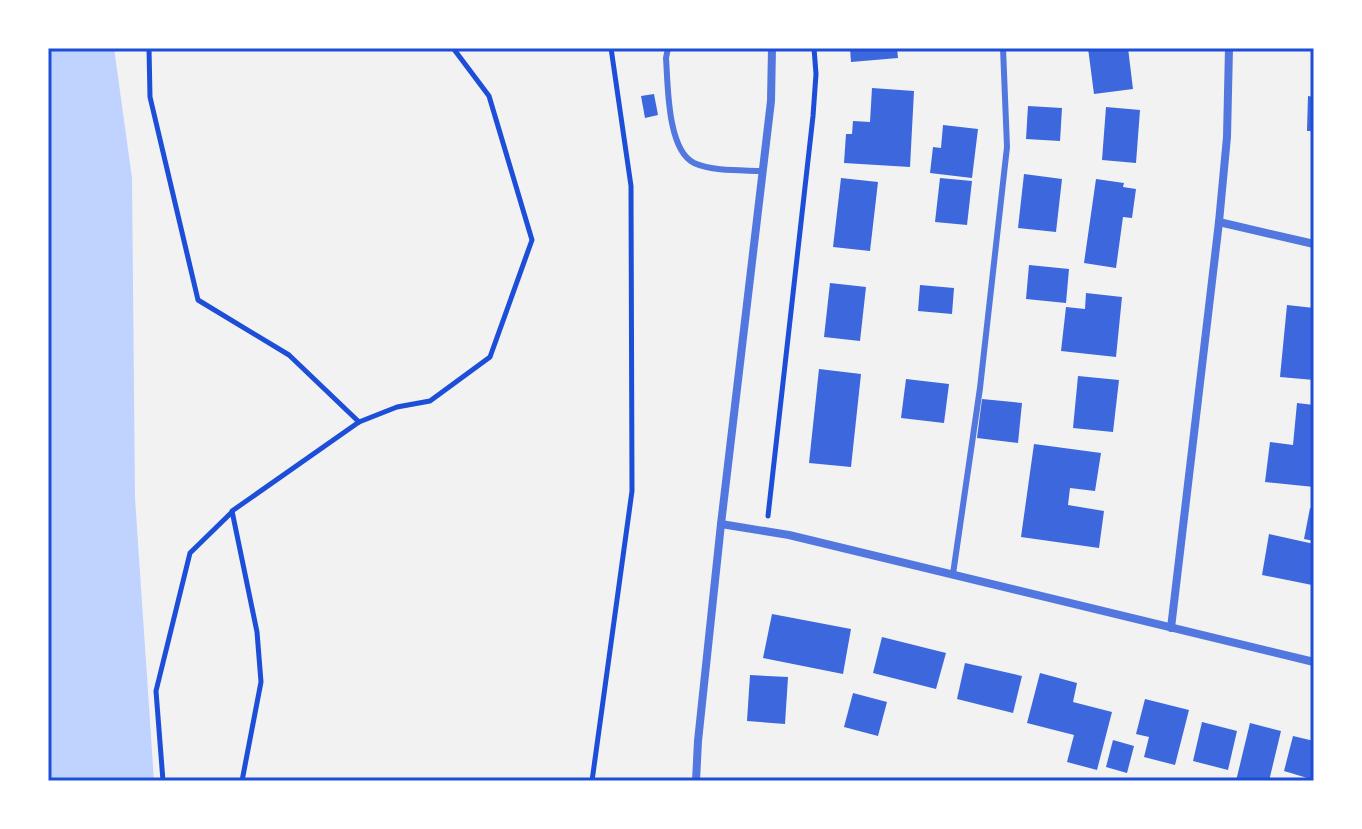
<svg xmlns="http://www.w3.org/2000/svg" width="1362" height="829" font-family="'DM Sans',sans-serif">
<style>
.water{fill:#bfd3fe}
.building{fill:#3d67dc}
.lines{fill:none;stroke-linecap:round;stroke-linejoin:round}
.path{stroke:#1d4ed8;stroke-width:5}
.service{stroke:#5277de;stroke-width:6}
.minor{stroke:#5277de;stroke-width:8}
.neatline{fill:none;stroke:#1d4ed8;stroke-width:3}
</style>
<rect width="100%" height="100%" fill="#f2f2f2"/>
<polygon class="water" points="48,48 114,48 132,178 135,498 154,781 48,781"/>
<g class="building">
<polygon points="850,48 897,48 898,58 851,62"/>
<polygon points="1088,48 1128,48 1133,89 1094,94"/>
<polygon points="872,88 914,91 910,167 844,163 846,134 852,134 853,121 870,122"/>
<polygon points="654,94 658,115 645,118 641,96"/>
<polygon points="1308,96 1314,97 1314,131 1307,131"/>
<polygon points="1028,106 1062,108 1060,141 1026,139"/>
<polygon points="1106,107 1140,110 1136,163 1102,160"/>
<polygon points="943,125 978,129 972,178 930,173 933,147 941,148"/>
<polygon points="1024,174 1062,179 1056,232 1018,228"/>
<polygon points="841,178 878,182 870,251 833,247"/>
<polygon points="940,178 972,181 967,225 935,222"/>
<polygon points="1096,179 1124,183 1123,187 1136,189 1132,218 1123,217 1116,268 1084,263"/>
<polygon points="1029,265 1069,269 1066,303 1026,299"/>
<polygon points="830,283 866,287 860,341 824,337"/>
<polygon points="920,285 954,288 952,314 918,311"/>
<polygon points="1086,293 1122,297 1116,357 1061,351 1066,307 1085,309"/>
<polygon points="1287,305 1314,308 1314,380 1280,377"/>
<polygon points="819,369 861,374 851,467 809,463"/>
<polygon points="1078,376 1119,380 1113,432 1073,428"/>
<polygon points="906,379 949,384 944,423 901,418"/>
<polygon points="982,399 1022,403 1018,443 977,438"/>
<polygon points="1297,403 1314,405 1314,487 1265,482 1270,442 1293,445"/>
<polygon points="1034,444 1101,453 1095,491 1070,488 1068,505 1104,511 1099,548 1021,537"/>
<polygon points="1310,508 1314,509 1314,541 1304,539"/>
<polygon points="1269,534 1314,544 1312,585 1262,575"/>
<polygon points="772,614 851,629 843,674 763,658"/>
<polygon points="882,637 946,653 936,689 873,673"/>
<polygon points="965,663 1022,676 1013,713 957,699"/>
<polygon points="1040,673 1077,683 1073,702 1112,712 1097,770 1067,762 1074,735 1027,723"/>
<polygon points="750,675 788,677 785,724 747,721"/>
<polygon points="853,693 887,702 878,736 844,727"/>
<polygon points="1145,699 1189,710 1175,765 1144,757 1149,737 1136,734"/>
<polygon points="1202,722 1237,731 1228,770 1193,761"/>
<polygon points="1250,723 1281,731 1269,781 1236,781"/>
<polygon points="1293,736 1314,741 1314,780 1284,771"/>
<polygon points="1113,740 1134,746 1127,773 1106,767"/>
</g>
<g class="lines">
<g class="path">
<polyline points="149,48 150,97 198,300 289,355 359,422"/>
<polyline points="768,516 813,116 816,74 814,48"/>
<polyline points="163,781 156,691 190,553 232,512"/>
<polyline points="242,781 261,682 257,632 232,511 359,422 397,407 430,401 490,357 532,240 489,96 453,48"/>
<polyline points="592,781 632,491 631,186 611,48"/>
</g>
<g class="service">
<path d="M 668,48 L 666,58 C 668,84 667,150 694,163 C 714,172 742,170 763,171"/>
<polyline points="953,574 980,388 1007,147 1003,48"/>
</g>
<g class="minor">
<polyline points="1219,222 1314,244"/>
<polyline points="721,524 789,535 1314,662"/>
<polyline points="1171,628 1219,222 1227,137 1229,48"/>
<polyline points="696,781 698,741 721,524 771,101 772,48"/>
</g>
</g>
<rect width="1362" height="829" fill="none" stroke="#ffffff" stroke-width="100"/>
<rect x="50" y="50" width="1262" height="729" class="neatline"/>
</svg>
